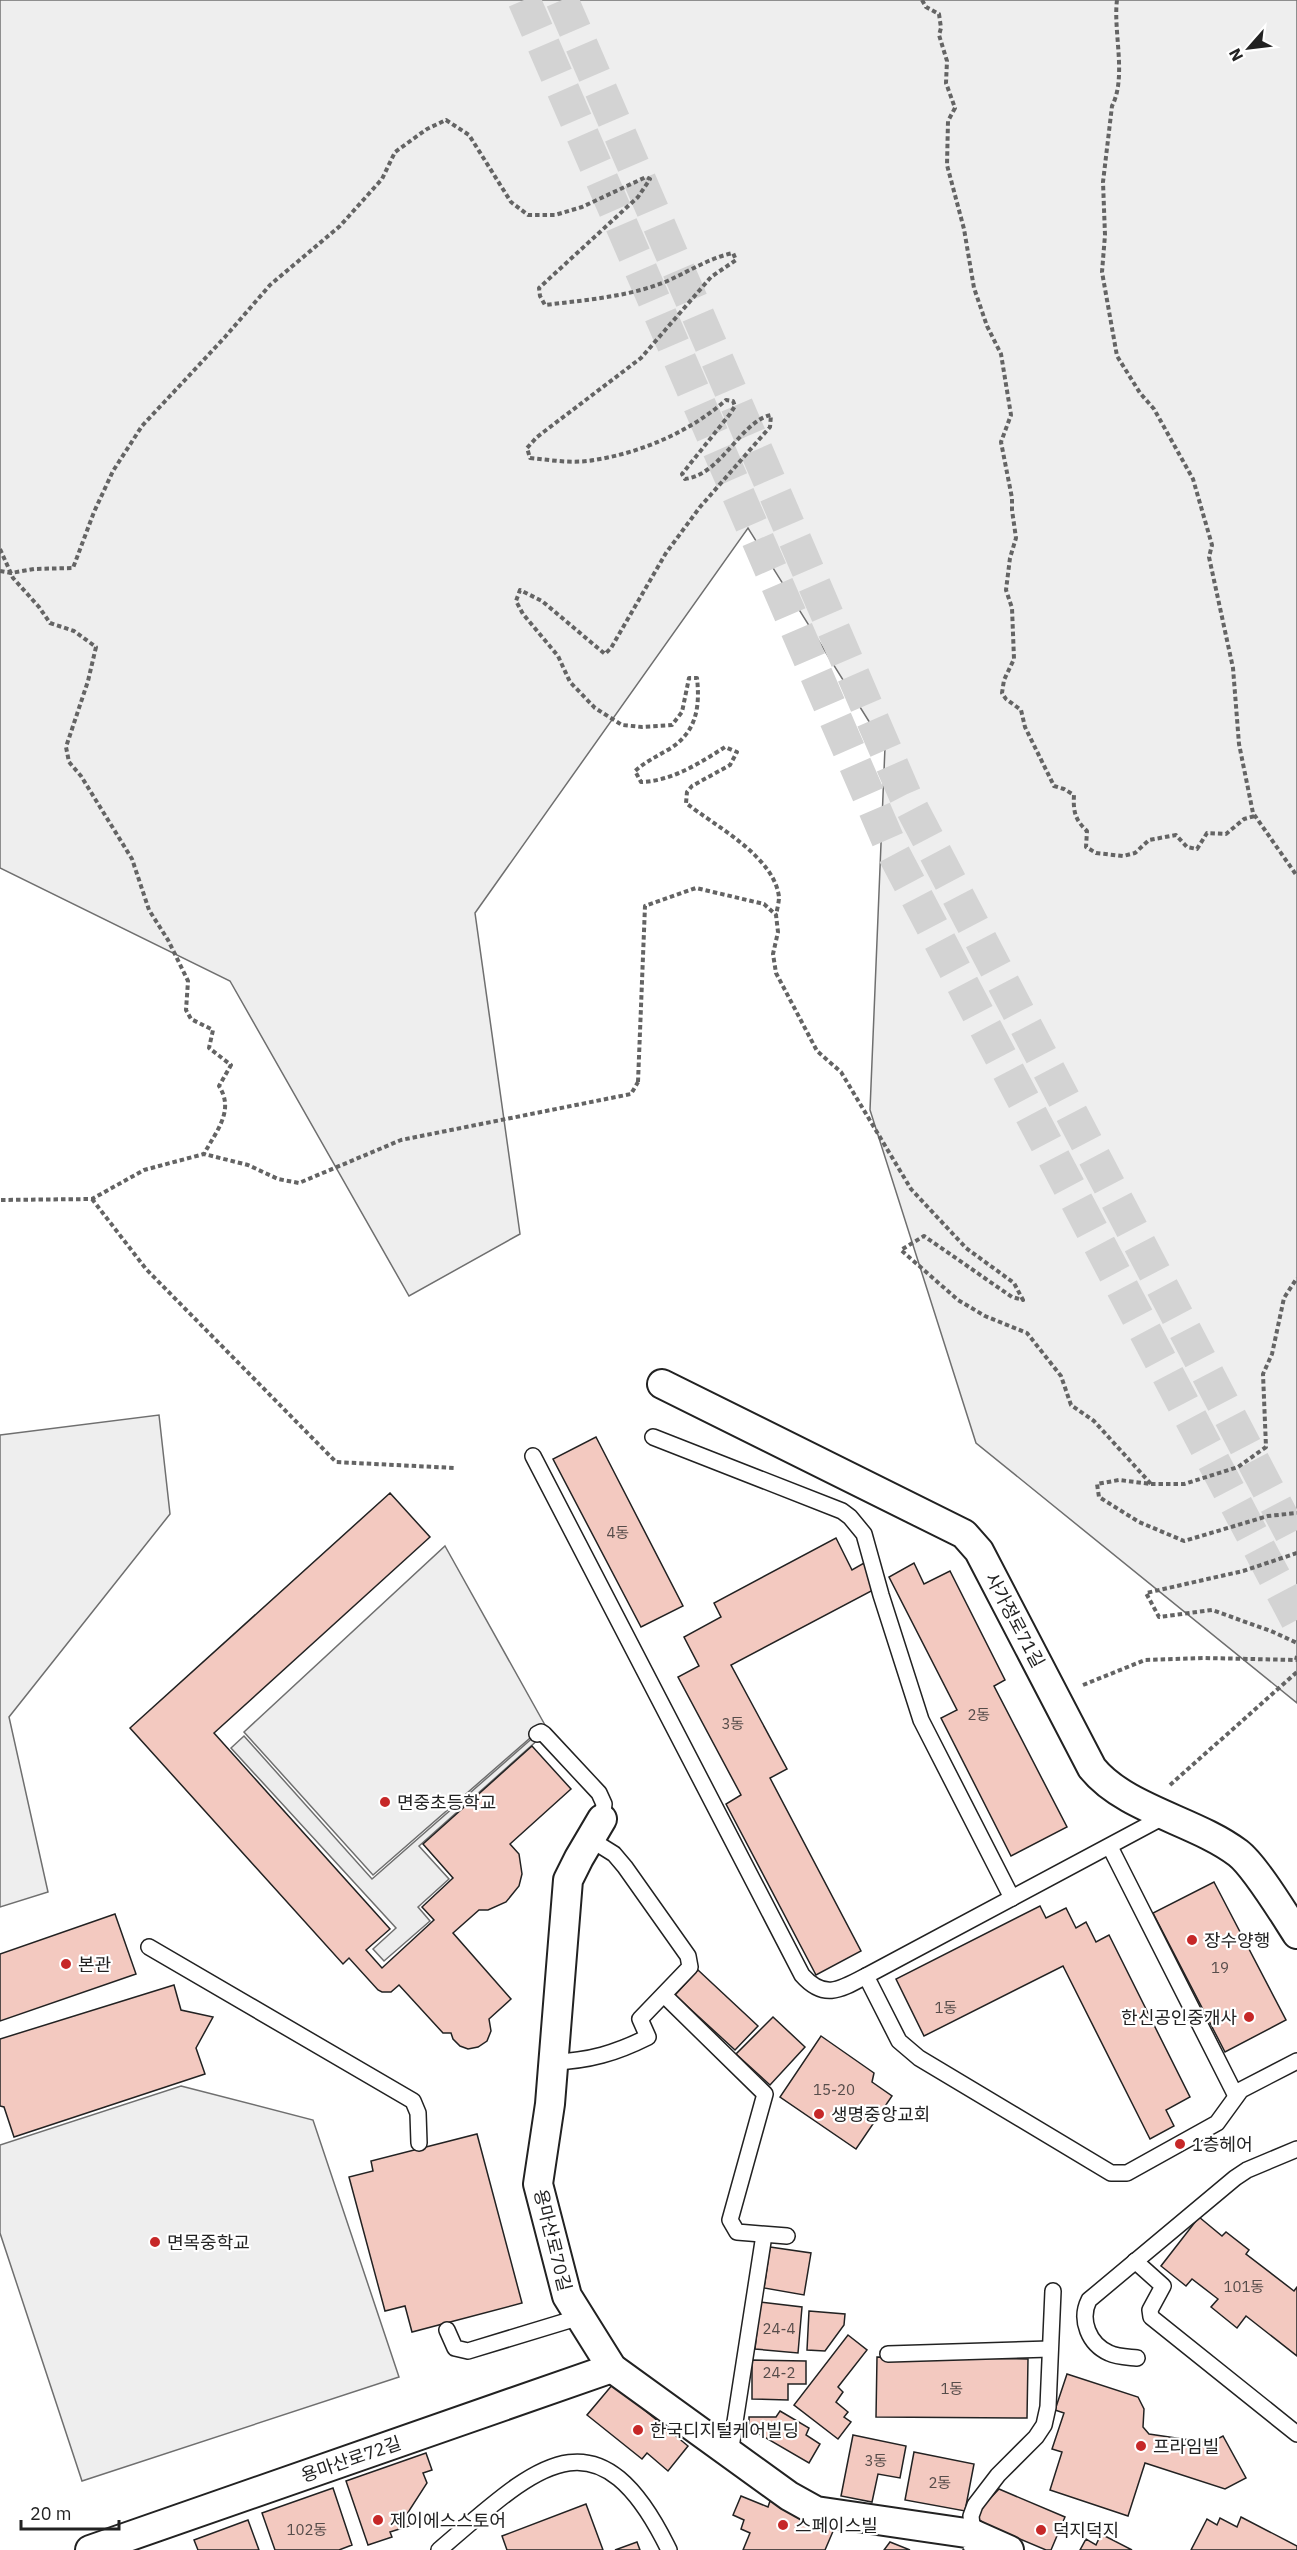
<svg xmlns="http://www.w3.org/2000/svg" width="1297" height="2550" font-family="'IBM Plex Sans','Noto Sans KR',sans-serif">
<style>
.green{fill:#eee;stroke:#6f6f6f;stroke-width:1.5}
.parking{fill:#ededed;stroke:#6f6f6f;stroke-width:1.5}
.building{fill:#f3c9c0;stroke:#222;stroke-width:1.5}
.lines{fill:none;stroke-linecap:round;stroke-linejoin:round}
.secondary-tunnel{stroke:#d3d3d3;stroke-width:33;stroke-dasharray:33 16;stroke-linecap:butt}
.lane-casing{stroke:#222;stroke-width:18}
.street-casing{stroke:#222;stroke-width:32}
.path{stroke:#646464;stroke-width:4;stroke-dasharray:4.5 3;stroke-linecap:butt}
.lane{stroke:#fff;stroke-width:15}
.street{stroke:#fff;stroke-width:28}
.path-bridge{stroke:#646464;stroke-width:4;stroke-dasharray:4.5 3;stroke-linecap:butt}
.poi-dot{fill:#c62828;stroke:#fff;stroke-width:2}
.labels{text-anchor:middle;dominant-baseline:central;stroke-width:4.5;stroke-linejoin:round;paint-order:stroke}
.number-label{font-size:15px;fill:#564c4a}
.street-label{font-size:18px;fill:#222;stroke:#fff}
.poi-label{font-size:18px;fill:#222;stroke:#fff;text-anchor:start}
</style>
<rect width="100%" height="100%" fill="#fff"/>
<g class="green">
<polygon points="0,0 1297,0 1297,1703 976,1443 870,1110 885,747 748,528 475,913 520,1234 409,1296 230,981 0,868"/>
<polygon points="159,1415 170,1514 9,1717 48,1892 0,1907 0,1435"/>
<polygon points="445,1546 545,1725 373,1875 244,1732"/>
<polygon points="181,2086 313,2120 399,2377 82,2481 0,2233 0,2145"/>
</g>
<polygon class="parking" points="537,1734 540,1738 419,1846 449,1879 418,1907 430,1921 384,1961 373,1949 396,1928 231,1748 244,1736 372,1879"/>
<g class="building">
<polygon points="596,1437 683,1606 641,1627 553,1459"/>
<polygon points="390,1493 430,1537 214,1733 390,1929 366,1950 382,1968 434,1920 422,1907 453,1878 423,1844 532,1746 571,1789 510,1844 519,1854 522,1874 519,1886 506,1902 488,1910 479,1910 453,1933 511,1999 489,2019 491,2031 487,2041 478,2047 468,2049 460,2046 453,2039 451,2033 443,2033 399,1985 391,1992 382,1992 378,1990 349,1958 343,1964 130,1728"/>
<polygon points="836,1538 852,1570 864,1563 877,1588 731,1665 787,1769 770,1778 861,1951 816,1975 726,1804 741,1795 678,1677 699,1666 684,1637 721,1617 714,1603"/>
<polygon points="914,1563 924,1584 950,1571 1005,1680 994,1686 1067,1827 1011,1856 941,1718 957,1710 889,1577"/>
<polygon points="1214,1882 1286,2020 1225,2052 1153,1913"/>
<polygon points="1040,1906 1046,1918 1066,1908 1076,1928 1086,1922 1096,1942 1109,1935 1190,2097 1166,2110 1174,2126 1150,2139 1063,1966 924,2036 896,1979"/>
<polygon points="115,1914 136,1974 0,2021 0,1954"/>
<polygon points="698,1970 758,2026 735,2050 675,1995"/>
<polygon points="174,1985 181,2010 213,2017 196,2048 205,2074 14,2137 4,2107 0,2106 0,2039"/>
<polygon points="773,2017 805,2047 770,2085 736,2054"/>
<polygon points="821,2036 874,2073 872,2082 892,2096 856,2149 780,2097"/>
<polygon points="477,2134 522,2303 412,2332 405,2306 385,2311 349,2177 373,2171 371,2161"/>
<polygon points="1199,2217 1222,2236 1226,2232 1249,2250 1246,2254 1294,2291 1297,2287 1297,2356 1246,2316 1237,2328 1211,2307 1218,2299 1192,2279 1186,2286 1161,2266"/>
<polygon points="770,2247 811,2253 804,2295 764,2288"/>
<polygon points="760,2302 802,2307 798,2353 755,2349"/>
<polygon points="809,2311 845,2314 844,2325 825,2351 807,2350"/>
<polygon points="848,2335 867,2350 838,2387 843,2392 836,2402 848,2412 844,2417 851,2422 838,2439 794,2405"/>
<polygon points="877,2357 1028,2359 1027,2418 876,2417"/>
<polygon points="752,2360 806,2361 806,2384 788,2384 788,2400 752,2399"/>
<polygon points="1067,2374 1138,2397 1144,2409 1143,2427 1149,2434 1210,2443 1223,2436 1246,2478 1225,2489 1145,2463 1128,2516 1050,2490 1062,2452 1052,2449 1064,2413 1055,2410"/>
<polygon points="613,2384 688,2446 668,2471 647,2453 642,2459 587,2415"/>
<polygon points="780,2411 809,2428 806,2435 820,2444 809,2463 749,2428 749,2417 776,2417"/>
<polygon points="853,2435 906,2446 900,2478 878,2474 872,2502 841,2496"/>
<polygon points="914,2452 974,2464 965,2511 905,2500"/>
<polygon points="426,2453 432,2470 423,2473 427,2483 405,2517 409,2526 390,2532 392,2537 368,2545 346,2481"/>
<polygon points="333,2488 352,2545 339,2550 275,2550 262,2513"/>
<polygon points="999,2489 1065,2517 1051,2550 1046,2550 975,2520 980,2509"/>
<polygon points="741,2496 768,2507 770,2501 834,2529 825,2550 743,2550 750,2533 741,2529 744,2520 733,2515"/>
<polygon points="586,2504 603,2550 507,2550 502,2536"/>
<polygon points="1241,2517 1297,2546 1297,2550 1191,2550 1207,2519 1217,2525 1220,2518 1237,2527"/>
<polygon points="248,2520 259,2550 198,2550 194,2540"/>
<polygon points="1101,2534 1132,2550 1080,2550 1086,2539 1096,2545"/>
<polygon points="637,2542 640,2550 615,2550"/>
<polygon points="890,2542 910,2550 884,2550"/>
</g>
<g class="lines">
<g class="secondary-tunnel">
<polyline points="524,0 894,854 1297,1620"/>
<polyline points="562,0 905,795 1297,1545"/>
</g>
<defs>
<g id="lane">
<polyline points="653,1437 842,1511 850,1517 864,1534 881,1595 921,1720 1012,1898"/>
<path d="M 533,1456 L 802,1975 C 824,2000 840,1990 866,1976"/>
<polyline points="537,1734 541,1732 544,1734 599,1793 604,1804 602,1819"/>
<polyline points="1167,1815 866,1976 899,2041 919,2058 1111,2173 1127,2173 1217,2123 1241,2090 1297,2061"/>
<polyline points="1110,1847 1236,2096"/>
<polyline points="149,1947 413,2101 418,2113 419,2143"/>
<polyline points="664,1995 765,2094 730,2220 737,2232 787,2236"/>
<path d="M 553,2062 C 589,2061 616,2053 648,2037 L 640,2019 L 690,1967 L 688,1956 L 625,1867 L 614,1854 L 590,1839"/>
<polyline points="1135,2261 1163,2286 1150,2310 1151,2317 1297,2434"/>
<polyline points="447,2330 455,2348 468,2351 580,2317"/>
<polyline points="888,2354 1050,2349"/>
<path d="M 1137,2358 C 1128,2357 1117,2357 1109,2353 C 1089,2344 1079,2320 1089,2300 L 1235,2178 L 1247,2170 L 1297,2149"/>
<polyline points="730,2454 764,2235"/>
<polyline points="973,2534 971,2516 975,2505 998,2475 1036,2437 1044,2425 1048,2407 1053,2291"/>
<path d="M 439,2550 C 532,2471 596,2400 669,2550"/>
</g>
<g id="street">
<path d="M 662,1384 L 964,1534 L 979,1551 L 1092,1768 C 1125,1809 1196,1821 1238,1853 C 1255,1866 1284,1914 1297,1934"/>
<polyline points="602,1819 579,1858 568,1880 550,2104 538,2184 567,2296 612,2368 789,2496 816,2511 973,2534 980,2550"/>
<polyline points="973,2534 1009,2550"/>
<polyline points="90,2550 612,2368"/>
</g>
</defs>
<use href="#lane" class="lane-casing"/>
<use href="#street" class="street-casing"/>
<g class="path">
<path d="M 922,0 L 926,7 L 939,14 L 941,28 L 939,35 L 947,61 L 946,83 L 955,108 L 948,121 L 947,165 L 964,229 L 974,288 L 987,326 L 1001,354 L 1011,415 L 1001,442 L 1012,498 L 1012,510 L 1016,538 L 1010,558 L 1006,590 L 1012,608 L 1014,659 L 1004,680 L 1002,693 L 1006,699 L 1021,710 L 1025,727 L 1054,786 L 1064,789 L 1074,795 C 1073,811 1075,820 1087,831 L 1086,847 L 1096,853 L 1123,856 L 1135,853 L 1149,840 L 1176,835 L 1187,847 L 1197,849 L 1207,833 L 1226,834 L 1244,819 L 1255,816"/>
<path d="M 1117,0 C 1113,32 1127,77 1112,106 L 1103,182 L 1105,235 L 1102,272 L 1117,356 L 1140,393 L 1154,409 L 1193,479 L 1212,545 L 1209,557 L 1233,668 L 1239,744 L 1253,813 L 1297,876"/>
<path d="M 0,549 L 13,578 L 39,607 L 50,623 L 74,631 L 96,647 L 88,681 L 66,747 L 69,762 L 81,776 L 132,859 L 149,910 L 168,940 L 188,981 L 186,1010 L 191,1019 L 213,1030 L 209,1048 L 231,1065 L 219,1086 C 235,1111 216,1131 204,1154"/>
<polyline points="92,1199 146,1269 336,1462 455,1468"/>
<polyline points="1,1200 92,1199 144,1170 204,1154 248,1165 278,1179 299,1183 401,1140 631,1094 638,1082"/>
<polyline points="1151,1484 1184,1484 1238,1467 1266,1447 1263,1374 1272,1354 1284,1298 1297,1278"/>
<polyline points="1083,1685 1145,1660 1204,1658 1296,1660 1297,1656"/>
<polyline points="1170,1785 1297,1672"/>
</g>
<use href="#lane" class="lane"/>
<use href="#street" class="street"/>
<g class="path-bridge">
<path d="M 0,571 L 11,573 L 34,569 L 73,568 L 94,512 L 113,471 L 142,426 L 225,337 L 270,285 L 340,226 L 382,179 L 395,152 L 427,129 L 446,120 L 469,135 L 511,202 L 528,215 L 555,215 L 582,207 L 646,177 L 650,179 L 638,197 L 539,288 L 540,296 L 545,305 C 585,300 627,297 665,282 C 688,272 709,258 733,253 L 736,260 L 711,277 L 641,358 L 537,437 L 527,448 L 530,458 C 551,460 573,464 594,460 C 641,453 691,431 726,400 L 733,401 L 735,406 L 730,414 L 682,474 L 685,479 C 721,475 741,421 771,415 L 770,427 L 700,507 L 666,553 L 611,648 L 605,654 L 542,601 L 520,590 L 516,601 L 523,614 L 558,656 L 570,682 L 595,708 L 622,725 L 642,727 L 672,725 L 682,712 L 689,678 L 697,678 C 700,706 697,731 671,748 C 658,756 646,761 635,771 L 641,782 C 672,781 700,763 725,747 L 737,752 L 730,765 L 692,786 L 687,792 L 686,803 C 715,826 774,856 779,897 C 779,902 777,910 776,915"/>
<polyline points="638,1082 645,906 696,888 764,904 776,915 778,932 773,954 776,973 817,1051 841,1072 911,1189 966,1248 1014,1283 1023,1300 1012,1297 924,1236 901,1250 958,1300 985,1316 1027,1333 1061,1376 1071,1405 1094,1421 1151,1484 1119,1480 1097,1484 1099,1497 1139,1522 1184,1541 1268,1516 1297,1513"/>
<polyline points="1297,1553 1243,1571 1146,1593 1159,1617 1212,1610 1271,1631 1297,1643"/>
</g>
</g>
<g class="poi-dot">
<circle cx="385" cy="1802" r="6"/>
<circle cx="1192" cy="1940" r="6"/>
<circle cx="66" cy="1964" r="6"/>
<circle cx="1249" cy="2017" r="6"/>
<circle cx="819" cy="2114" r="6"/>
<circle cx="1180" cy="2144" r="6"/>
<circle cx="155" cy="2242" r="6"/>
<circle cx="638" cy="2430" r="6"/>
<circle cx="1141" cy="2446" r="6"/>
<circle cx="378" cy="2520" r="6"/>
<circle cx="783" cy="2525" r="6"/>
<circle cx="1041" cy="2530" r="6"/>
</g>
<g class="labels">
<g class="number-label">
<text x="618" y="1532">4동</text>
<text x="979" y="1714">2동</text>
<text x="733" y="1723">3동</text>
<text x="1220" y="1967">19</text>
<text x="946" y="2007">1동</text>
<text x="834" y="2089">15-20</text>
<text x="1244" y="2286">101동</text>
<text x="779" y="2328">24-4</text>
<text x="779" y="2372">24-2</text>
<text x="952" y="2388">1동</text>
<text x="876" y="2460">3동</text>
<text x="940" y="2482">2동</text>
<text x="307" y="2529">102동</text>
</g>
<g class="street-label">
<text transform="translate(1015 1620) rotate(62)">사가정로71길</text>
<text transform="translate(553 2240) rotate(76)">용마산로70길</text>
<text transform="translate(351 2459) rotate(-19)">용마산로72길</text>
</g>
<g class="poi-label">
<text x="397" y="1802">면중초등학교</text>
<text x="1204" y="1940">장수양행</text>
<text x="78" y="1964">본관</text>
<text x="1237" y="2017" text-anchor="end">한신공인중개사</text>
<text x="831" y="2114">생명중앙교회</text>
<text x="1192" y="2144">1층헤어</text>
<text x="167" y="2242">면목중학교</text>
<text x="650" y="2430">한국디지털케어빌딩</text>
<text x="1153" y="2446">프라임빌</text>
<text x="390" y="2520">제이에스스토어</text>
<text x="795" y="2525">스페이스빌</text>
<text x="1053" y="2530">덕지덕지</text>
</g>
</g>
<g transform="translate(1249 48) rotate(242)" stroke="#ffffff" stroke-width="4.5" paint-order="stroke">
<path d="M0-4.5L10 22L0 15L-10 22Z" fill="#222222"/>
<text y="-9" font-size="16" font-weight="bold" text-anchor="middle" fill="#222222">N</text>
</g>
<path d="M21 2520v9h98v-9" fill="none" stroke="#222222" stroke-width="3"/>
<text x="30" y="2520" font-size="18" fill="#222222" stroke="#ffffff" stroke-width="4.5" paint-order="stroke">20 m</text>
</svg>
